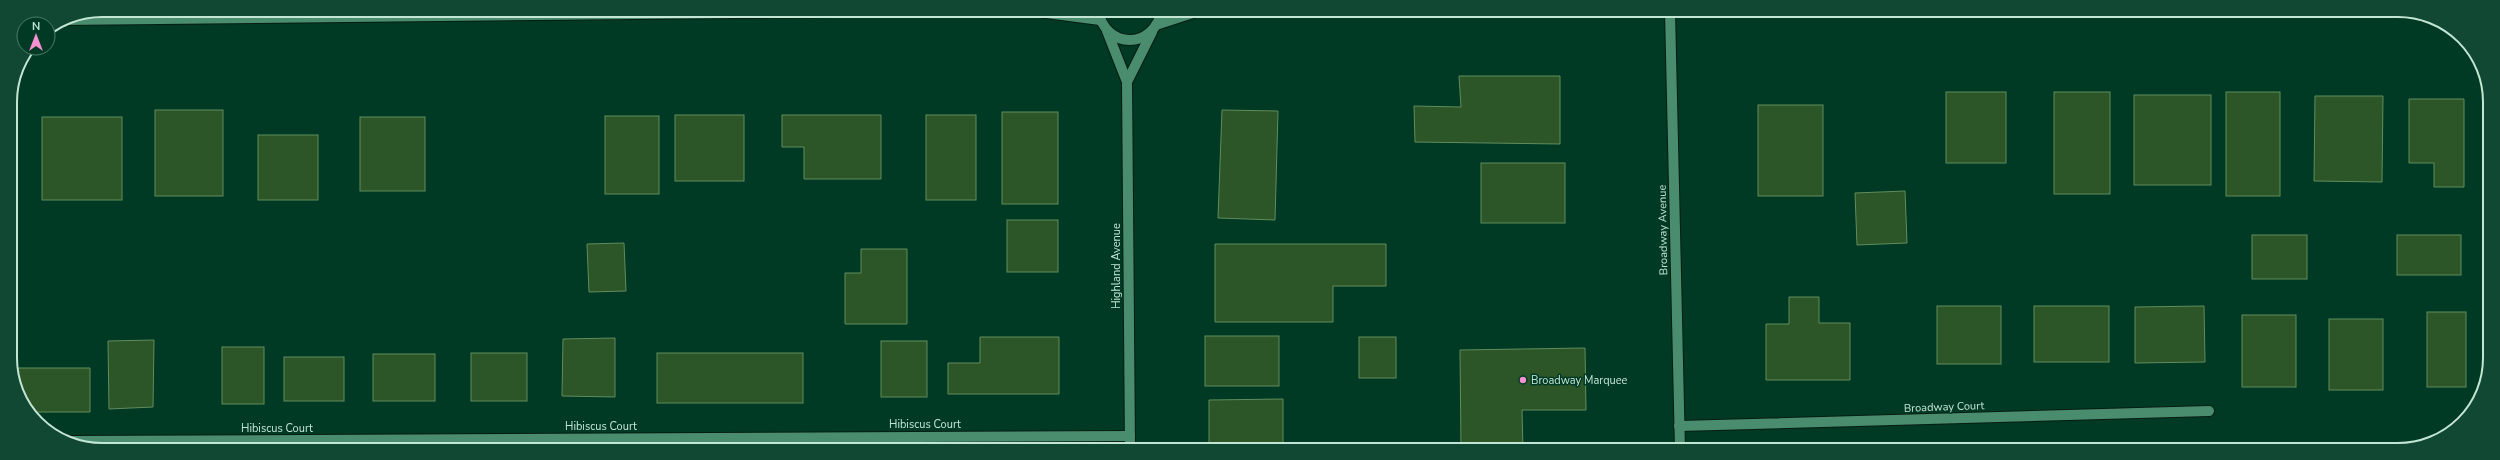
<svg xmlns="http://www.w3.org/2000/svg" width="2500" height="460" font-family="'Nunito Sans',sans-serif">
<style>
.building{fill:#2c5528;stroke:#618d5c}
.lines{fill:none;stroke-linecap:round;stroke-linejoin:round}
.minor-casing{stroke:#071d13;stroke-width:12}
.minor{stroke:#498d6e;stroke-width:10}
.poi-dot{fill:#f590d1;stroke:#003a25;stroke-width:1.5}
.labels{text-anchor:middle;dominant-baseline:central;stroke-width:3;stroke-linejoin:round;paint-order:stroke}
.street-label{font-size:11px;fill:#c3e5d3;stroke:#003a25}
.poi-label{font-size:11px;fill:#c3e5d3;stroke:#003a25;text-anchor:start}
.rim{fill:none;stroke:#c3e5d3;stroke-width:2}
</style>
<rect width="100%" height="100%" fill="#003a25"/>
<g class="building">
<polygon points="1459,76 1560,76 1560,144 1415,142 1414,106 1461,107"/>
<rect x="1946" y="92" width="60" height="71"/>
<rect x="2054" y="92" width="56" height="102"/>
<rect x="2226" y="92" width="54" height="104"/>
<rect x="2134" y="95" width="77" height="90"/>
<polygon points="2315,96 2383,96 2382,182 2314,181"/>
<polygon points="2409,99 2464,99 2464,187 2434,187 2434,163 2409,163"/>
<rect x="1758" y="105" width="65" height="91"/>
<rect x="155" y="110" width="68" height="86"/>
<polygon points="1222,110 1278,111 1275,220 1218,218"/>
<polygon points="10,112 12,112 12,194 11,194"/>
<rect x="1002" y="112" width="56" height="92"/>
<rect x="675" y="115" width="69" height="66"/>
<polygon points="782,115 881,115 881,179 804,179 804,147 782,147"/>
<rect x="926" y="115" width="50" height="85"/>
<rect x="605" y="116" width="54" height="78"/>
<rect x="42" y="117" width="80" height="83"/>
<rect x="360" y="117" width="65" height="74"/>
<rect x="258" y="135" width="60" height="65"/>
<rect x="1481" y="163" width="84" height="60"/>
<polygon points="1905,191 1907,243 1857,245 1855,193"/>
<rect x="1007" y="220" width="51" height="52"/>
<rect x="2252" y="235" width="55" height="44"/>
<rect x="2397" y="235" width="64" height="40"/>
<polygon points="624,243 626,291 589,292 587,244"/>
<polygon points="1215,244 1386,244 1386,286 1333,286 1333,322 1215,322"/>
<polygon points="861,249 907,249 907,324 845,324 845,273 861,273"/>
<polygon points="1789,297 1819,297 1819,323 1850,323 1850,380 1766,380 1766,324 1789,324"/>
<rect x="1937" y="306" width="64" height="58"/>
<rect x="2034" y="306" width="75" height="56"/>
<polygon points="2204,306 2205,362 2135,363 2135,307"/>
<rect x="2427" y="312" width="39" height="75"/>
<rect x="2242" y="315" width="54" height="72"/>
<rect x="2329" y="319" width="54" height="71"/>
<rect x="1205" y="336" width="74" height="50"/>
<polygon points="980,337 1059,337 1059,394 948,394 948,363 980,363"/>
<rect x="1359" y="337" width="37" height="41"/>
<polygon points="615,338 615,397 562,396 563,339"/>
<polygon points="154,340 153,407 109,409 108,341"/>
<rect x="881" y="341" width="46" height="56"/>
<rect x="222" y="347" width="42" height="57"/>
<polygon points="1585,348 1586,410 1522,410 1523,450 1461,450 1460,350"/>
<rect x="471" y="353" width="56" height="48"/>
<rect x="657" y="353" width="146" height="50"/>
<rect x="373" y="354" width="62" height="47"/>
<rect x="284" y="357" width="60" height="44"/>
<polygon points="12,368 90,368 90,412 31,412 12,376"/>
<polygon points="1283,399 1283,446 1209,447 1209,400"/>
</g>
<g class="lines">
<defs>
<g id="minor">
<polyline points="1024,10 1100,20"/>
<path d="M 1098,10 C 1105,50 1154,50 1162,10"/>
<polyline points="1413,10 1754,11"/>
<polyline points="1670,11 1680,450"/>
<polyline points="63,20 1018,10"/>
<polyline points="1159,24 1202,10"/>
<polyline points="1107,31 1127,82 1130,449"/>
<polyline points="1127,82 1152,32"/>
<polyline points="1679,426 2209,411"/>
<polyline points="72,441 1130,436"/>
</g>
</defs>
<use href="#minor" class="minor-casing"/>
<use href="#minor" class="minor"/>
</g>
<circle class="poi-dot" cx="1523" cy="380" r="4"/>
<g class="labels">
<g class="street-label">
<text transform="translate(1663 230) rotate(-91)">Broadway Avenue</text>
<text transform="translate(1116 266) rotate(-90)">Highland Avenue</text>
<text transform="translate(1944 407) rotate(-2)">Broadway Court</text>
<text x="925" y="424">Hibiscus Court</text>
<text x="601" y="426">Hibiscus Court</text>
<text x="277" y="428">Hibiscus Court</text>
</g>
<g class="poi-label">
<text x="1531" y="380">Broadway Marquee</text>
</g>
</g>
<path d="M0 0H2500V460H0ZM102 17H2398A85 85 0 0 1 2483 102V358A85 85 0 0 1 2398 443H102A85 85 0 0 1 17 358V102A85 85 0 0 1 102 17Z" fill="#104833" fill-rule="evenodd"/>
<path class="rim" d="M102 17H2398A85 85 0 0 1 2483 102V358A85 85 0 0 1 2398 443H102A85 85 0 0 1 17 358V102A85 85 0 0 1 102 17Z"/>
<g transform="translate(36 36)"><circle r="19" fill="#003a25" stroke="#4e7e6b"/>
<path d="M0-3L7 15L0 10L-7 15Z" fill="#f590d1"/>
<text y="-6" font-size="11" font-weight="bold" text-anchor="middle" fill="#c3e5d3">N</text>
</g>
</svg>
